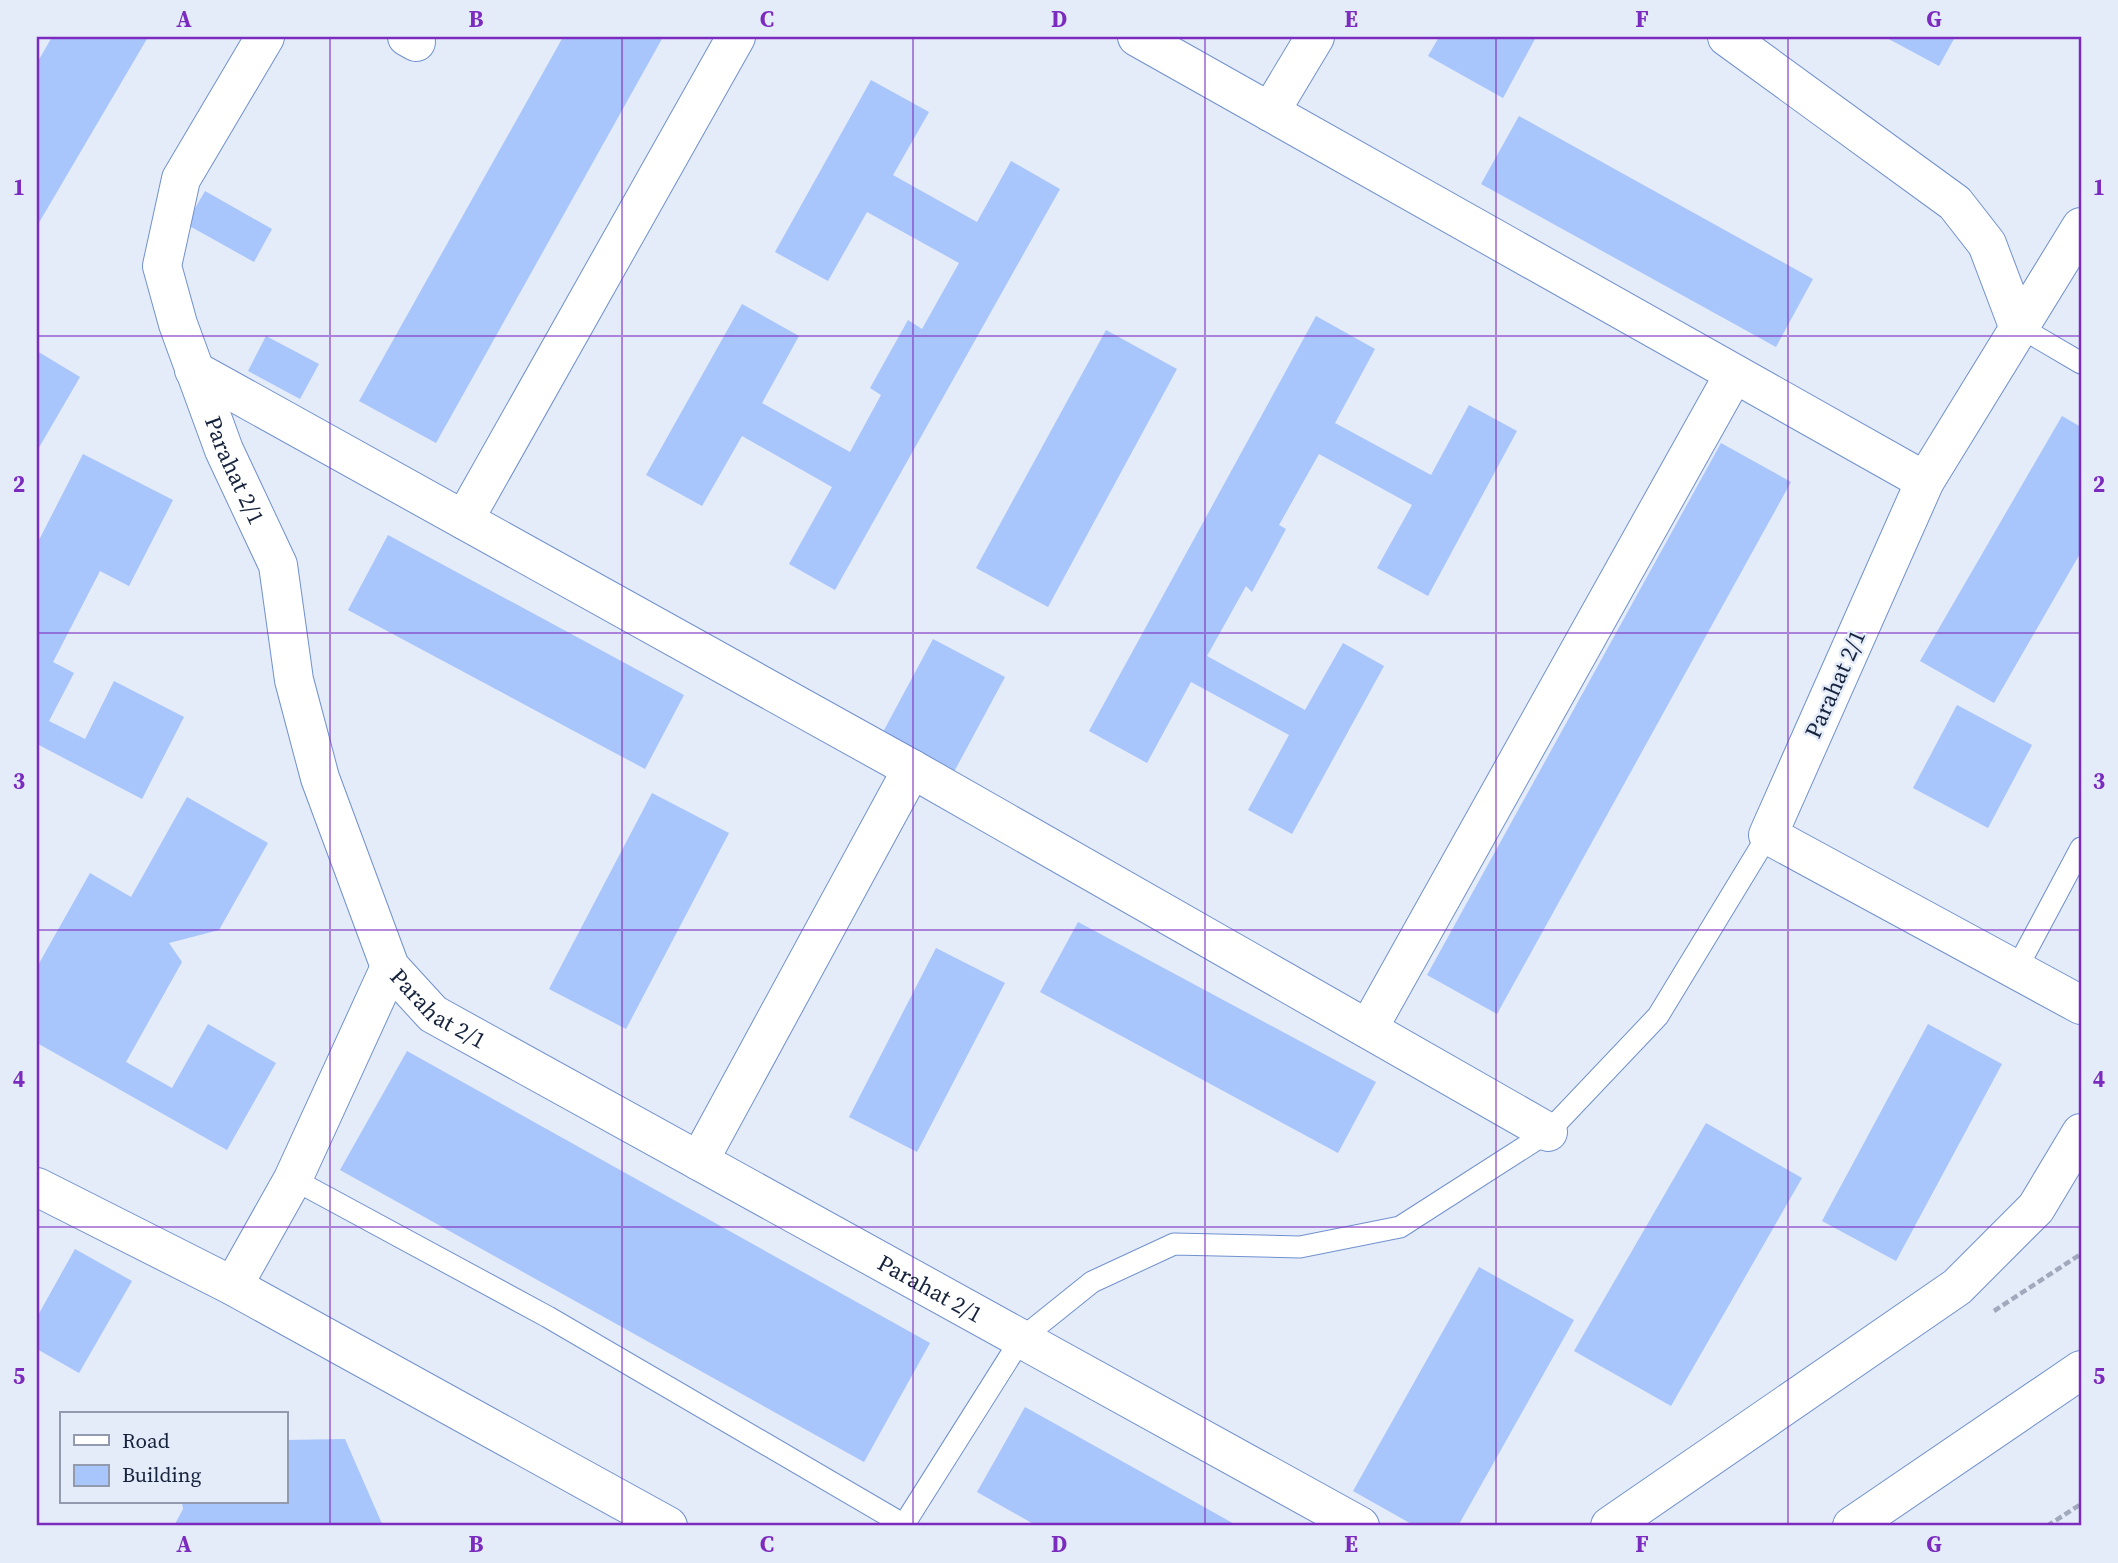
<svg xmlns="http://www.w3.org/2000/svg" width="2118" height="1563" font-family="'Source Serif 4',serif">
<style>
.building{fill:#a8c5fc}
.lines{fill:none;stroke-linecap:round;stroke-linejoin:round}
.service-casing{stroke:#7091cf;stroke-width:23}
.minor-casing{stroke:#7091cf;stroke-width:40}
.tertiary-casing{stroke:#7091cf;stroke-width:40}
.path{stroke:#a1aabc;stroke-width:4.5;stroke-dasharray:7 3.5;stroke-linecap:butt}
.service{stroke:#fff;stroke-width:21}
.minor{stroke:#fff;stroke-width:38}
.tertiary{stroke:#fff;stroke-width:38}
.grid{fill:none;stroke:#7b2cbf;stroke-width:2;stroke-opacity:0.55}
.labels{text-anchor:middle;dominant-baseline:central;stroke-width:5;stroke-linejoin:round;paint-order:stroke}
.street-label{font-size:23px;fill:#16233c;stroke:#e4ebf9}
.neatline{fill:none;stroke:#7b2cbf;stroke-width:2.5}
.grid-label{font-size:23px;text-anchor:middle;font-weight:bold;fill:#7b2cbf}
</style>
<rect width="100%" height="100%" fill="#e4ebf9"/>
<g class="building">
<polygon points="52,37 148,37 37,226 37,63"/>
<polygon points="563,37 663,37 436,443 359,401"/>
<polygon points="1439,37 1536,37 1503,98 1428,56"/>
<polygon points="1885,37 1955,37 1939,66"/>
<polygon points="871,80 929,112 893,175 977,222 1011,161 1060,189 835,590 789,564 832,487 742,436 702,506 646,475 742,304 799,336 762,403 850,452 881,395 870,388 908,320 922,329 959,263 867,212 828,281 775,252"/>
<polygon points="1519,116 1813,279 1776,347 1481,184"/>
<polygon points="205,191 272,229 254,262 186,224"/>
<polygon points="1316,316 1375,349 1335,423 1431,475 1469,405 1517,431 1428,596 1377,568 1412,505 1319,454 1279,525 1286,529 1252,592 1246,586 1207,656 1305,710 1343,643 1384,666 1292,834 1248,810 1289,735 1191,682 1147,763 1089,731"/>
<polygon points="1106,330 1177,369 1048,607 976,568"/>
<polygon points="266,336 319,364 300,399 248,371"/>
<polygon points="37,351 80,377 37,451"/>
<polygon points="2062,416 2081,427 2081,552 1994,703 1920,661"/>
<polygon points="1721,443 1791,482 1497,1014 1427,975"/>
<polygon points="83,454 173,500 129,586 100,571 53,662 74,673 49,721 85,739 114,681 184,717 142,799 37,744 37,544"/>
<polygon points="388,535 684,695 645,769 348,610"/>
<polygon points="933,639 1005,677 948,783 876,745"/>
<polygon points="1957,705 2032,745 1988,828 1913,788"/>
<polygon points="652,793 729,833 626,1029 549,989"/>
<polygon points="187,797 268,843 219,930 169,943 182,962 126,1062 172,1088 208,1024 276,1063 227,1150 37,1043 37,967 90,873 131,897"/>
<polygon points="1078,922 1376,1082 1338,1153 1040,992"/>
<polygon points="936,948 1005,983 917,1152 849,1117"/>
<polygon points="1928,1024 2002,1064 1896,1261 1822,1221"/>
<polygon points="407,1051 930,1343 864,1462 340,1170"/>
<polygon points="1706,1123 1802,1178 1671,1406 1574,1351"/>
<polygon points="75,1249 132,1281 79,1373 37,1349 37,1317"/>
<polygon points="1479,1267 1574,1320 1458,1526 1415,1526 1353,1491"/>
<polygon points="1025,1407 1238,1526 1037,1526 977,1492"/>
<polygon points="345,1439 383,1526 174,1526 183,1509 182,1502 285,1502 285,1440"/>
</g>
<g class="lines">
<defs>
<g id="service">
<polyline points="2018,326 2081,363"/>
<polyline points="2016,970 2081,848"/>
<polyline points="293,1179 548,1317 906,1526"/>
<polyline points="903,1526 1021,1339 1092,1282 1174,1244 1300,1247 1400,1227 1548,1132 1658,1016 1768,835"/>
</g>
<g id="minor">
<path id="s1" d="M 265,37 L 181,179 L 162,266 L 178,324 L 224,450 L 278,565 L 294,680 L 320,778 L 390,967 L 433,1014 L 1360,1526"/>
<polyline points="407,37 416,42"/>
<polyline points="1137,37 1925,481"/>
<polyline points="1727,37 1955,203 1987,244 2018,326"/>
<polyline points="1270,112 1315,37"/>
<polyline points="2081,227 1925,481 1768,835 2081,1005"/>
<polyline points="194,370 912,769 1548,1132"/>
<polyline points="464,520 736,37"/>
<polyline points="1368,1029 1734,374"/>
<polyline points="699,1161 912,769"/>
<polyline points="37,1187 233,1286 668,1526"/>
<polyline points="233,1286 293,1179 390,967"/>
<polyline points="1610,1526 1957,1287 2036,1208 2081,1133"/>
</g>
<polyline id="tertiary" points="1852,1526 2081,1370"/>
</defs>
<use href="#service" class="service-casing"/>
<use href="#minor" class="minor-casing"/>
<use href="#tertiary" class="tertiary-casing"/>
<g class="path">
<polyline points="1994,1311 2081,1254"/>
<polyline points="2047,1526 2081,1504"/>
</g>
<use href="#service" class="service"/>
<use href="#minor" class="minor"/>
<use href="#tertiary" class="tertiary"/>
</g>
<path class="grid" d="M 330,37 L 330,1526M 622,37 L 622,1526M 913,37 L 913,1526M 1205,37 L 1205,1526M 1496,37 L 1496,1526M 1788,37 L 1788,1526M 37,336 L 2081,336M 37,633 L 2081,633M 37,930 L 2081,930M 37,1227 L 2081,1227"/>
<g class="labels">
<g class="street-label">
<text stroke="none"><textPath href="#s1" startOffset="471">Parahat 2/1</textPath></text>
<text transform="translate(1835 684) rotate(-66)">Parahat 2/1</text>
<text stroke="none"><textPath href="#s1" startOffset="1059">Parahat 2/1</textPath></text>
<text stroke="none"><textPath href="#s1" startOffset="1626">Parahat 2/1</textPath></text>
</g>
</g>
<rect width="2118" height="1563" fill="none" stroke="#e4ebf9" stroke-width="77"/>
<rect x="60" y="1412" width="228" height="91" fill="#e4ebf9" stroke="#929bad" stroke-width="2"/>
<rect x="74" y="1435" width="35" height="10" fill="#ffffff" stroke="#929bad" stroke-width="2"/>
<text x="122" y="1448" font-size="21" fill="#16233c">Road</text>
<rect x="74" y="1465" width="35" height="21" fill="#a8c5fc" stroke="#929bad" stroke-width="2"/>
<text x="122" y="1482" font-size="21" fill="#16233c">Building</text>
<rect x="38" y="38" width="2042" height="1486" class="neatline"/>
<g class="grid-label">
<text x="184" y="27">A</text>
<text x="476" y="27">B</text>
<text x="767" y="27">C</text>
<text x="1059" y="27">D</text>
<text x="1351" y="27">E</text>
<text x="1642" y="27">F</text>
<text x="1934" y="27">G</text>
<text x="19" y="195">1</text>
<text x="2099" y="195">1</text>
<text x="19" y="492">2</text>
<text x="2099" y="492">2</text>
<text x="19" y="789">3</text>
<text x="2099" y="789">3</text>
<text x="19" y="1087">4</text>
<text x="2099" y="1087">4</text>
<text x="19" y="1384">5</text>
<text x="2099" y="1384">5</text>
<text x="184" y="1552">A</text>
<text x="476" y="1552">B</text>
<text x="767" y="1552">C</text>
<text x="1059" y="1552">D</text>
<text x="1351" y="1552">E</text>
<text x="1642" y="1552">F</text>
<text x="1934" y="1552">G</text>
</g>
</svg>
